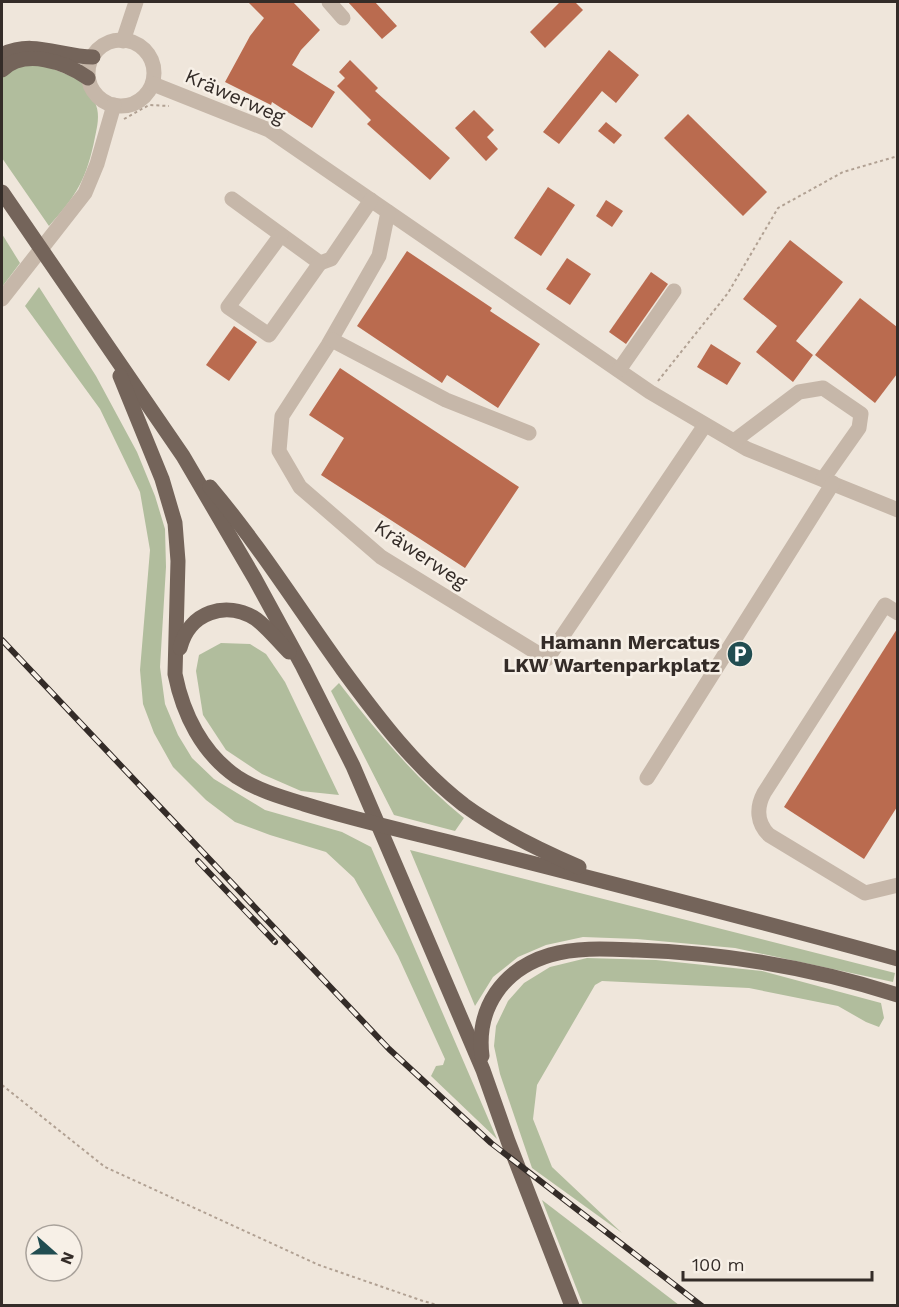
<svg xmlns="http://www.w3.org/2000/svg" width="899" height="1307" font-family="'Work Sans',sans-serif">
<style>
.green{fill:#b1bd9d}
.building{fill:#ba6b4f}
.lines{fill:none;stroke-linecap:round;stroke-linejoin:round}
.path{stroke:#b1a193;stroke-width:2;stroke-dasharray:3 3;stroke-linecap:butt}
.minor{stroke:#c6b7a9;stroke-width:15}
.major{stroke:#74645a;stroke-width:15}
.rail-casing{stroke:#342c28;stroke-width:6}
.rail{stroke:#f7f0e7;stroke-width:4;stroke-dasharray:11;stroke-linecap:butt}
.labels{text-anchor:middle;dominant-baseline:central;stroke-width:5;stroke-linejoin:round;paint-order:stroke}
.street-label{font-size:20px;fill:#342c28;stroke:#f7f0e7}
.poi-label{font-size:20px;font-weight:bold;fill:#342c28;stroke:#f7f0e7;text-anchor:end}
</style>
<rect width="100%" height="100%" fill="#efe6db"/>
<g class="green">
<path d="M 36,62 L 83,81 C 86,89 94,98 96,105 C 100,116 97,127 95,137 C 87,178 77,195 49,226 L 2,158 L 2,76 L 6,71 Z"/>
<polygon points="2,234 20,263 2,287"/>
<polygon points="39,287 96,376 137,452 155,496 165,529 166,567 160,667 165,704 178,735 192,758 214,779 237,793 265,810 342,832 371,847 497,1139 431,1076 436,1066 443,1065 445,1059 398,956 354,878 326,852 270,835 235,822 206,800 173,767 154,733 143,704 140,670 150,550 140,492 100,409 25,306"/>
<polygon points="221,643 250,644 266,654 285,682 339,795 301,791 262,774 226,750 203,715 196,671 199,655"/>
<path d="M 339,683 C 377,732 416,779 464,818 L 455,831 L 394,815 L 331,691 Z"/>
<polygon points="410,850 895,973 893,982 735,948 637,939 583,937 546,945 518,957 493,977 475,1006"/>
<polygon points="587,958 656,960 762,971 881,1003 884,1018 879,1027 866,1022 838,1006 749,988 602,981 595,985 537,1085 533,1119 552,1167 622,1233 532,1168 500,1074 494,1046 496,1026 508,1001 524,983 550,967"/>
<polygon points="542,1200 679,1305 583,1305"/>
</g>
<g class="building">
<polygon points="248,2 293,2 320,30 301,50 292,65 335,92 312,128 272,102 271,105 225,82 250,36 264,18"/>
<polygon points="348,2 375,2 397,26 382,39"/>
<polygon points="560,2 575,2 583,10 545,48 530,32"/>
<polygon points="609,50 639,75 616,103 602,91 559,144 543,132"/>
<polygon points="350,60 378,88 375,91 450,158 430,180 367,124 371,120 337,86 345,78 339,72"/>
<polygon points="474,110 494,130 487,137 498,149 486,161 455,128"/>
<polygon points="688,114 767,192 743,216 664,138"/>
<polygon points="606,122 622,135 614,144 598,131"/>
<polygon points="548,187 575,205 541,256 514,238"/>
<polygon points="606,200 623,211 612,227 596,216"/>
<polygon points="790,240 843,282 796,341 813,355 793,382 756,352 777,326 743,299"/>
<polygon points="407,251 492,308 490,311 540,344 498,408 447,375 442,383 357,326"/>
<polygon points="567,258 591,274 570,305 546,289"/>
<polygon points="651,272 668,284 626,344 609,332"/>
<polygon points="860,298 897,327 897,374 875,403 815,355"/>
<polygon points="234,326 257,342 229,381 206,365"/>
<polygon points="711,344 741,363 727,385 697,367"/>
<polygon points="340,368 519,487 465,568 321,475 344,438 309,415"/>
<polygon points="897,629 897,807 864,859 784,807"/>
</g>
<g class="lines">
<g class="path">
<polyline points="124,119 149,105 169,106"/>
<polyline points="658,381 728,293 778,208 843,172 898,156"/>
<polyline points="2,1085 105,1167 319,1265 423,1301 441,1306"/>
</g>
<g class="minor">
<polyline points="329,2 343,18"/>
<circle cx="121" cy="73" r="33"/>
<polyline points="123,41 136,2"/>
<polyline points="153,84 269,130 650,392 747,449 898,510"/>
<polyline points="232,199 320,263 331,259 371,200"/>
<polyline points="388,212 379,256 328,345 282,416 279,451 300,487 381,557 547,659 705,425"/>
<polyline points="281,235 228,307 269,335 320,263"/>
<polyline points="2,299 85,193 97,164 114,105"/>
<polyline points="332,340 446,400 529,433"/>
<polyline points="619,370 674,291"/>
<polyline points="734,441 799,392 823,388 861,414 859,428 823,479"/>
<path d="M 898,613 L 885,605 L 764,793 C 756,808 757,823 769,835 L 865,893 L 898,885"/>
<polyline points="647,778 833,483"/>
</g>
<g class="major">
<path d="M 2,55 C 32,39 61,57 93,57"/>
<path d="M 2,70 C 25,48 65,62 88,78"/>
<polyline points="2,192 183,456 255,579 303,667 353,766 483,1070 508,1141 572,1306"/>
<path d="M 120,376 L 162,479 L 175,523 L 178,561 L 175,674 C 183,714 202,753 237,777 C 257,790 281,797 304,804 C 352,819 401,830 449,842 C 599,880 749,918 898,959"/>
<path d="M 210,487 C 259,545 299,609 343,670 C 379,719 416,768 464,805 C 500,831 539,850 579,867"/>
<path d="M 180,648 C 189,612 226,600 256,619 C 268,628 278,641 289,652"/>
<path d="M 482,1056 C 476,1008 503,969 550,955 C 577,947 608,949 636,950 C 725,953 813,968 898,995"/>
</g>
<defs>
<g id="rail">
<polyline points="2,640 389,1049 491,1143 702,1306"/>
<polyline points="198,861 275,942"/>
</g>
</defs>
<use href="#rail" class="rail-casing"/>
<use href="#rail" class="rail"/>
</g>
<defs>
<symbol id="parking-disc" viewBox="-11 -11 22 22"><circle r="9.5" fill="#214d51" stroke="#f7f0e7"/><path d="M-3.5-5.5H1a3.5 3.5 0 0 1 0 7H-1V5.5H-3.5ZM-1-3.4V-.6H.8a1.4 1.4 0 0 0 0-2.8Z" fill="#fff"/></symbol>
</defs>
<g fill-rule="evenodd">
<use href="#parking-disc" x="725" y="639" width="30" height="30"/>
</g>
<g class="labels">
<g class="street-label">
<text transform="translate(235 96) rotate(24)">Kräwerweg</text>
<text transform="translate(421 554) rotate(34)">Kräwerweg</text>
</g>
<g class="poi-label">
<text x="720" y="642">Hamann Mercatus<tspan x="720" dy="23">LKW Wartenparkplatz</tspan></text>
</g>
</g>
<rect width="899" height="1307" fill="none" stroke="#342c28" stroke-width="6"/>
<g transform="translate(54 1253) rotate(111)"><circle r="28" fill="#f7f0e7" stroke="#a9a29b" stroke-width="1.5"/>
<path d="M0-4.5L10 22L0 15L-10 22Z" fill="#214d51"/>
<text y="-9" font-size="16" font-weight="bold" text-anchor="middle" fill="#342c28">N</text>
</g>
<path d="M683 1271v9h189v-9" fill="none" stroke="#342c28" stroke-width="3"/>
<text x="692" y="1271" font-size="18" fill="#342c28" stroke="#f7f0e7" stroke-width="4.5" paint-order="stroke">100 m</text>
</svg>
